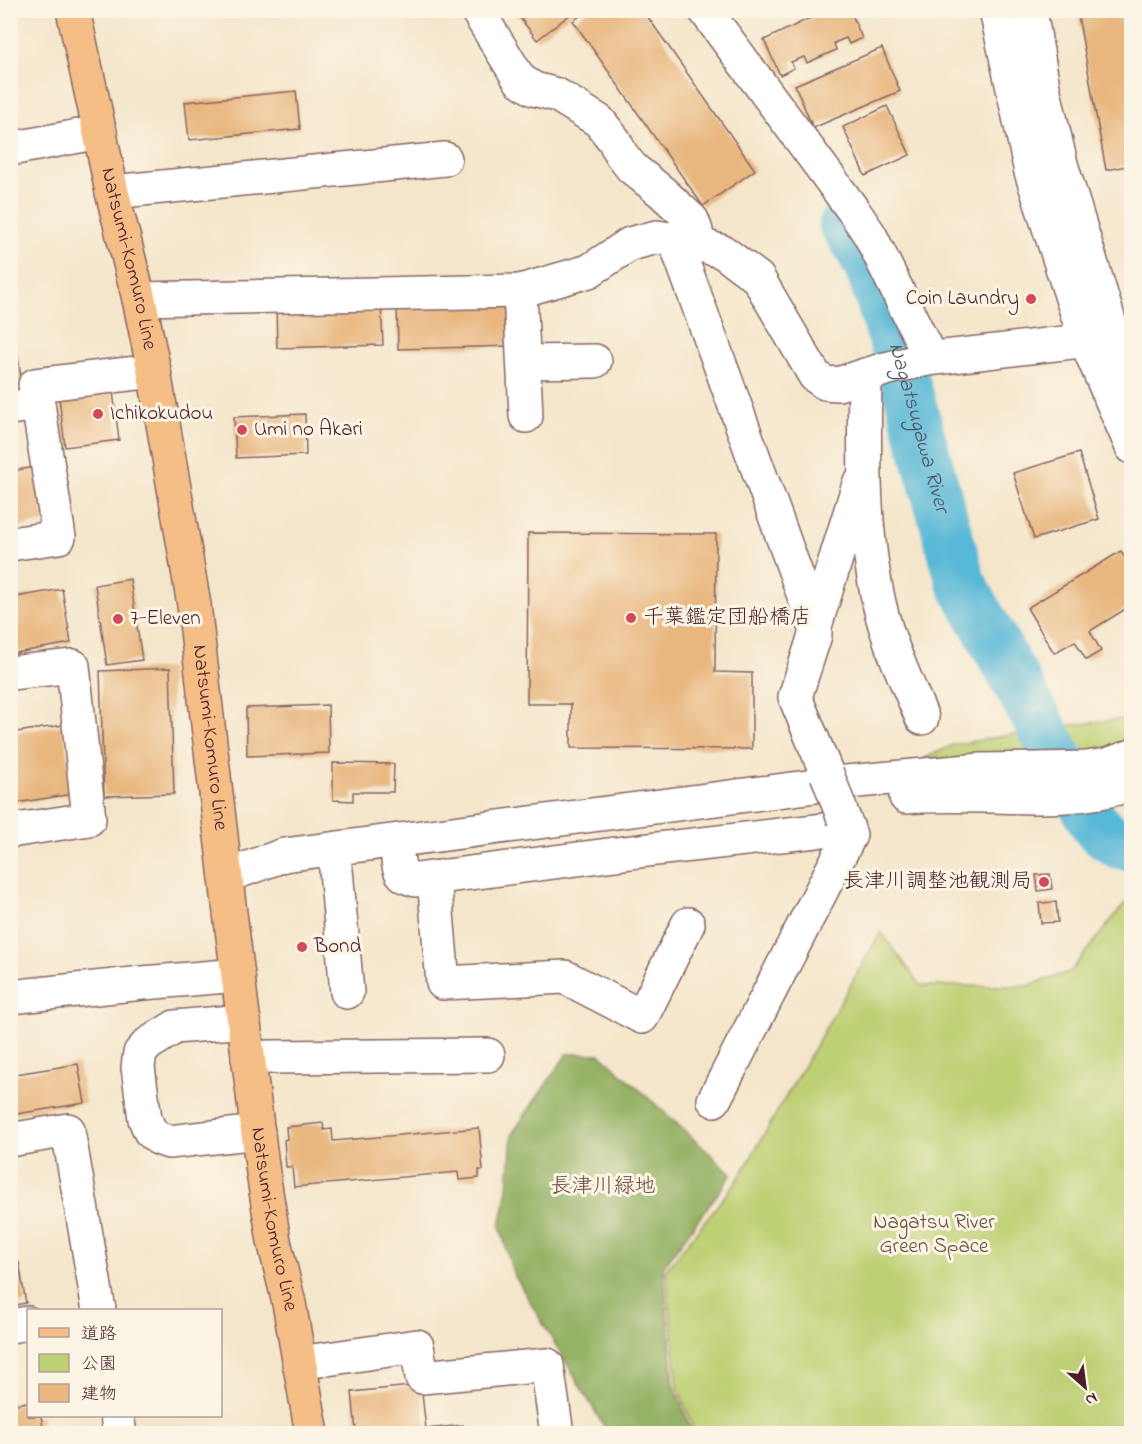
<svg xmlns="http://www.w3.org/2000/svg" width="1142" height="1444" font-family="'Indie Flower','Klee One',sans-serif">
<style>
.green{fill:#bed074;stroke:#847850;stroke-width:1.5}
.forest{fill:#96b266;stroke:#706848;stroke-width:1.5}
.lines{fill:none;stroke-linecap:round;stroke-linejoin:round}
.river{stroke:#58b8d7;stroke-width:50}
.building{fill:#e8b67e}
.minor-casing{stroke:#866563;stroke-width:36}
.major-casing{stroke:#866563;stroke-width:36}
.minor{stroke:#fff;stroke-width:33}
.major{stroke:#f6be87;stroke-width:33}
.minor-bridge-casing{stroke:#866563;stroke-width:36;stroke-linecap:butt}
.minor-bridge{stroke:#fff;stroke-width:33}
.poi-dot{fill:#d1495b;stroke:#fcf5e5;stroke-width:2}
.labels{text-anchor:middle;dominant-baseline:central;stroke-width:6;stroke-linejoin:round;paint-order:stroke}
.street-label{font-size:21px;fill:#4a1f2b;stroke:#fcf5e5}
.poi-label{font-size:21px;fill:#4a1f2b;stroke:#fcf5e5;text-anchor:start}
.park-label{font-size:21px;fill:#674b3d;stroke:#fcf5e5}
.water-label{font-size:22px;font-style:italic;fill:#4f5567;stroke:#fcf5e5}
</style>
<rect width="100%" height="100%" fill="#fcf5e5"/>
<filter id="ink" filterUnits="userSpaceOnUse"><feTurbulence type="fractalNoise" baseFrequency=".0167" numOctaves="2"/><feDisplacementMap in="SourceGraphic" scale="12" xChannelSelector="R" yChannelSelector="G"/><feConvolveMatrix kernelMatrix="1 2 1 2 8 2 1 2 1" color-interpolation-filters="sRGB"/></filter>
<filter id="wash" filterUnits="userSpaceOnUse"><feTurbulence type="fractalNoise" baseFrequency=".008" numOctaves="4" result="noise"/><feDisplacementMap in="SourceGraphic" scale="24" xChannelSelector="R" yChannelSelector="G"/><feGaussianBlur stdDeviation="1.35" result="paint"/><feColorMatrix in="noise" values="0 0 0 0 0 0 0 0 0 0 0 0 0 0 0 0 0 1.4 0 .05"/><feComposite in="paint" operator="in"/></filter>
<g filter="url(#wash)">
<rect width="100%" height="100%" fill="#f4e6cb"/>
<g class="green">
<polygon points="1131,718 1131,745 1082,759 1065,726"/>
<polygon points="1062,726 1078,759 1044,761 1029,731"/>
<polygon points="1026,732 1041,760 923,759 953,745"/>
<polygon points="1131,896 1131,1433 695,1433 678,1387 666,1270 739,1178 881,932 921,986 1027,986 1070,972"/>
</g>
<polygon class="forest" points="567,1054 600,1054 732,1174 663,1267 674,1385 692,1433 608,1433 513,1273 500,1226 508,1190 512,1134"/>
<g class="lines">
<path class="river" id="s1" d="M 844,224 L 858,245 L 872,274 L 896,349 L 961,582 L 1097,828 L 1119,844 L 1132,847"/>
</g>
<g id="blocks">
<g class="building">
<polygon points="514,10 576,10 537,40"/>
<polygon points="588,10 643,10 755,170 703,206 573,21"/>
<polygon points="827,10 850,10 862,38 849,44 846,38 834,43 836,50 807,63 804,57 791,62 794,68 780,75 764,40"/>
<polygon points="1077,10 1132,10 1132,165 1106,170"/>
<polygon points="882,48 900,91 813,128 795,85"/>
<polygon points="296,91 300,129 189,140 185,102"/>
<polygon points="887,106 910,155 865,176 843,127"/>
<polygon points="381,301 383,345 277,348 276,304"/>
<polygon points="514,303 515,346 398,349 397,305"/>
<polygon points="13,328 22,383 10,385 10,329"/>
<polygon points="113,391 119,440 65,447 59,397"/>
<polygon points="305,414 306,455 236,458 234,417"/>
<polygon points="1079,453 1099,519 1034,539 1013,473"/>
<polygon points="36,467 45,522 10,528 10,471"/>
<polygon points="528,533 716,534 715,672 752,673 752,749 571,748 571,704 527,704"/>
<polygon points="1121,551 1132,568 1132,605 1090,631 1101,651 1086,660 1075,641 1054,653 1027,608"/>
<polygon points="130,579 142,660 107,665 95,585"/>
<polygon points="62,589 71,643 10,654 10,598"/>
<polygon points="170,668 174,794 104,796 100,671"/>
<polygon points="328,705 329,753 247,756 246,708"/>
<polygon points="63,725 73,794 10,804 10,733"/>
<polygon points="333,763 394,764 393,792 353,792 353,801 333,800"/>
<polygon points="1050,874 1052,889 1038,891 1036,875"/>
<polygon points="1056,902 1058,922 1041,923 1039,903"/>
<polygon points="78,1064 85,1103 10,1115 10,1075"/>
<polygon points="323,1123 324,1130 332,1129 333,1141 479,1128 483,1170 479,1170 479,1178 459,1180 458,1172 294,1187 292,1167 286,1167 284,1140 287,1139 286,1127"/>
<polygon points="19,1263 26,1303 10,1306 10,1265"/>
<polygon points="421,1385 426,1429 463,1425 464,1434 345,1434 345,1432 356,1431 352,1392"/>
<polygon points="28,1402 28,1416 41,1416 44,1434 10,1434 10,1405"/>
</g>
</g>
</g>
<g filter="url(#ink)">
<use href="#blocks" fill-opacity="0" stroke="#866563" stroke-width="1.5"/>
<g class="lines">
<defs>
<g id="minor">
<polyline points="477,10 520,80 534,89 557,95 599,121 614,140 621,154 632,168 663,193 692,220 696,231 691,242"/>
<polyline points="705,10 853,210 870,235 925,347 927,359"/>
<polyline points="996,10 1031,172 1086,341 1132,447"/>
<polyline points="1030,10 1043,87 1061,164 1114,337 1132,374"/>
<polyline points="10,149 100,132"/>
<polyline points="112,192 445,159"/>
<polyline points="680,240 678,249 815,626 815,635 795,697 827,774"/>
<polyline points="520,291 526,416"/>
<polyline points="139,299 520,291 589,271 630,244 657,237 691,242 723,252 758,278 815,376 825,383 838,384 885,369 927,359 1132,335"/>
<polyline points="524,362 595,361"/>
<path d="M 865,375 C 864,452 862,532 880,607 C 889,645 907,682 922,718"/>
<polyline points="10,408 38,404"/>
<polyline points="10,544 59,537 35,385 154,371"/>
<polyline points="815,626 859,484"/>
<polyline points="10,673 73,666 89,819 10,831"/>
<path d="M 906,797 C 981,790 1059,808 1132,784"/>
<path d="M 398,861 C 400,875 403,876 416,880 L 639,851 L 816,831 L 847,826"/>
<polyline points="336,870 347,992"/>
<polyline points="226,876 284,855 846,782 981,770 1086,768 1107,765 1132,756"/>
<polyline points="434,878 443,983 565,977 642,1017 688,924"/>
<polyline points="10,997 143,983 238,975"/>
<polyline points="244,1021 175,1027 148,1044 140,1053 138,1067 145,1119 150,1131 158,1138 169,1142 258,1132"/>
<polyline points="248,1058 271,1057 488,1055"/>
<polyline points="714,1100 850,835 844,819"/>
<polyline points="10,1140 68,1130 99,1310"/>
<polyline points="10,1326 28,1323"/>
<polyline points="299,1363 417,1346 422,1377 547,1365 557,1434"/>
<polyline points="117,1416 120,1434"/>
</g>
<g id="major">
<path id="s2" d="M 73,10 L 95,110 L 112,192 L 139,299 L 154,371 L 194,605 L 230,913 L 263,1173 L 274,1241 L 289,1303 L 312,1434"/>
</g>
</defs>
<use href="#minor" class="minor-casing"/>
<use href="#major" class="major-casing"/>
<use href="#minor" class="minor"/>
<use href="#major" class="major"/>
<defs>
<polyline id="minor-bridge" points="827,774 844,819"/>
</defs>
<use href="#minor-bridge" class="minor-bridge-casing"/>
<use href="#minor-bridge" class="minor-bridge"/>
</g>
</g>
<g class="poi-dot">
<circle cx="1031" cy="299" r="6"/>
<circle cx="98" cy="414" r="6"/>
<circle cx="242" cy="430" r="6"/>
<circle cx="631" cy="618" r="6"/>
<circle cx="118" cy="619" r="6"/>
<circle cx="1044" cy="882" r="6"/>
<circle cx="302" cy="947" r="6"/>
</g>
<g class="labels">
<g class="street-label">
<text stroke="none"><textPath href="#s2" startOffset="255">Natsumi-Komuro Line</textPath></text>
<text stroke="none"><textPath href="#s2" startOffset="741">Natsumi-Komuro Line</textPath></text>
<text stroke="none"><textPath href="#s2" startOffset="1227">Natsumi-Komuro Line</textPath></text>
</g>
<g class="poi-label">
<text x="1019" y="299" text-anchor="end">Coin Laundry</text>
<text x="110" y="414">Ichikokudou</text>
<text x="254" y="430">Umi no Akari</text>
<text x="643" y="618">千葉鑑定団船橋店</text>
<text x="130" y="619">7-Eleven</text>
<text x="1032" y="882" text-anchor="end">長津川調整池観測局</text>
<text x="314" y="947">Bond</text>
</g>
<g class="park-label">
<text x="603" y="1187">長津川緑地</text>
<text x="934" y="1223">Nagatsu River<tspan x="934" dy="24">Green Space</tspan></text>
</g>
<g class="water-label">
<text stroke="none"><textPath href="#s1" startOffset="218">Nagatsugawa River</textPath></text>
</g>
</g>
<rect width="1142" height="1444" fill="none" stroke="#fcf5e5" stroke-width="36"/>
<rect x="27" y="1309" width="195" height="108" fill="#fcf5e5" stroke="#b59f9b" stroke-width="1.5"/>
<rect x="39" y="1328" width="30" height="9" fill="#f6be87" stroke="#b59f9b" stroke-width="1.5"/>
<text x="81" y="1339" font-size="18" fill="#4a1f2b">道路</text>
<rect x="39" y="1354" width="30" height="18" fill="#bed074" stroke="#b59f9b" stroke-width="1.5"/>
<text x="81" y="1369" font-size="18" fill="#4a1f2b">公園</text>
<rect x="39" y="1384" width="30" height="18" fill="#e8b67e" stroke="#b59f9b" stroke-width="1.5"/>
<text x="81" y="1399" font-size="18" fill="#4a1f2b">建物</text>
<g transform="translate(1085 1387) rotate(152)" stroke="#fcf5e5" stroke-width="4.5" paint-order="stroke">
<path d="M0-4.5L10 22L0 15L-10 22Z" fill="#4a1f2b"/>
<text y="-9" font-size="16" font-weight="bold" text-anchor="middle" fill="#4a1f2b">N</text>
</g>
</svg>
